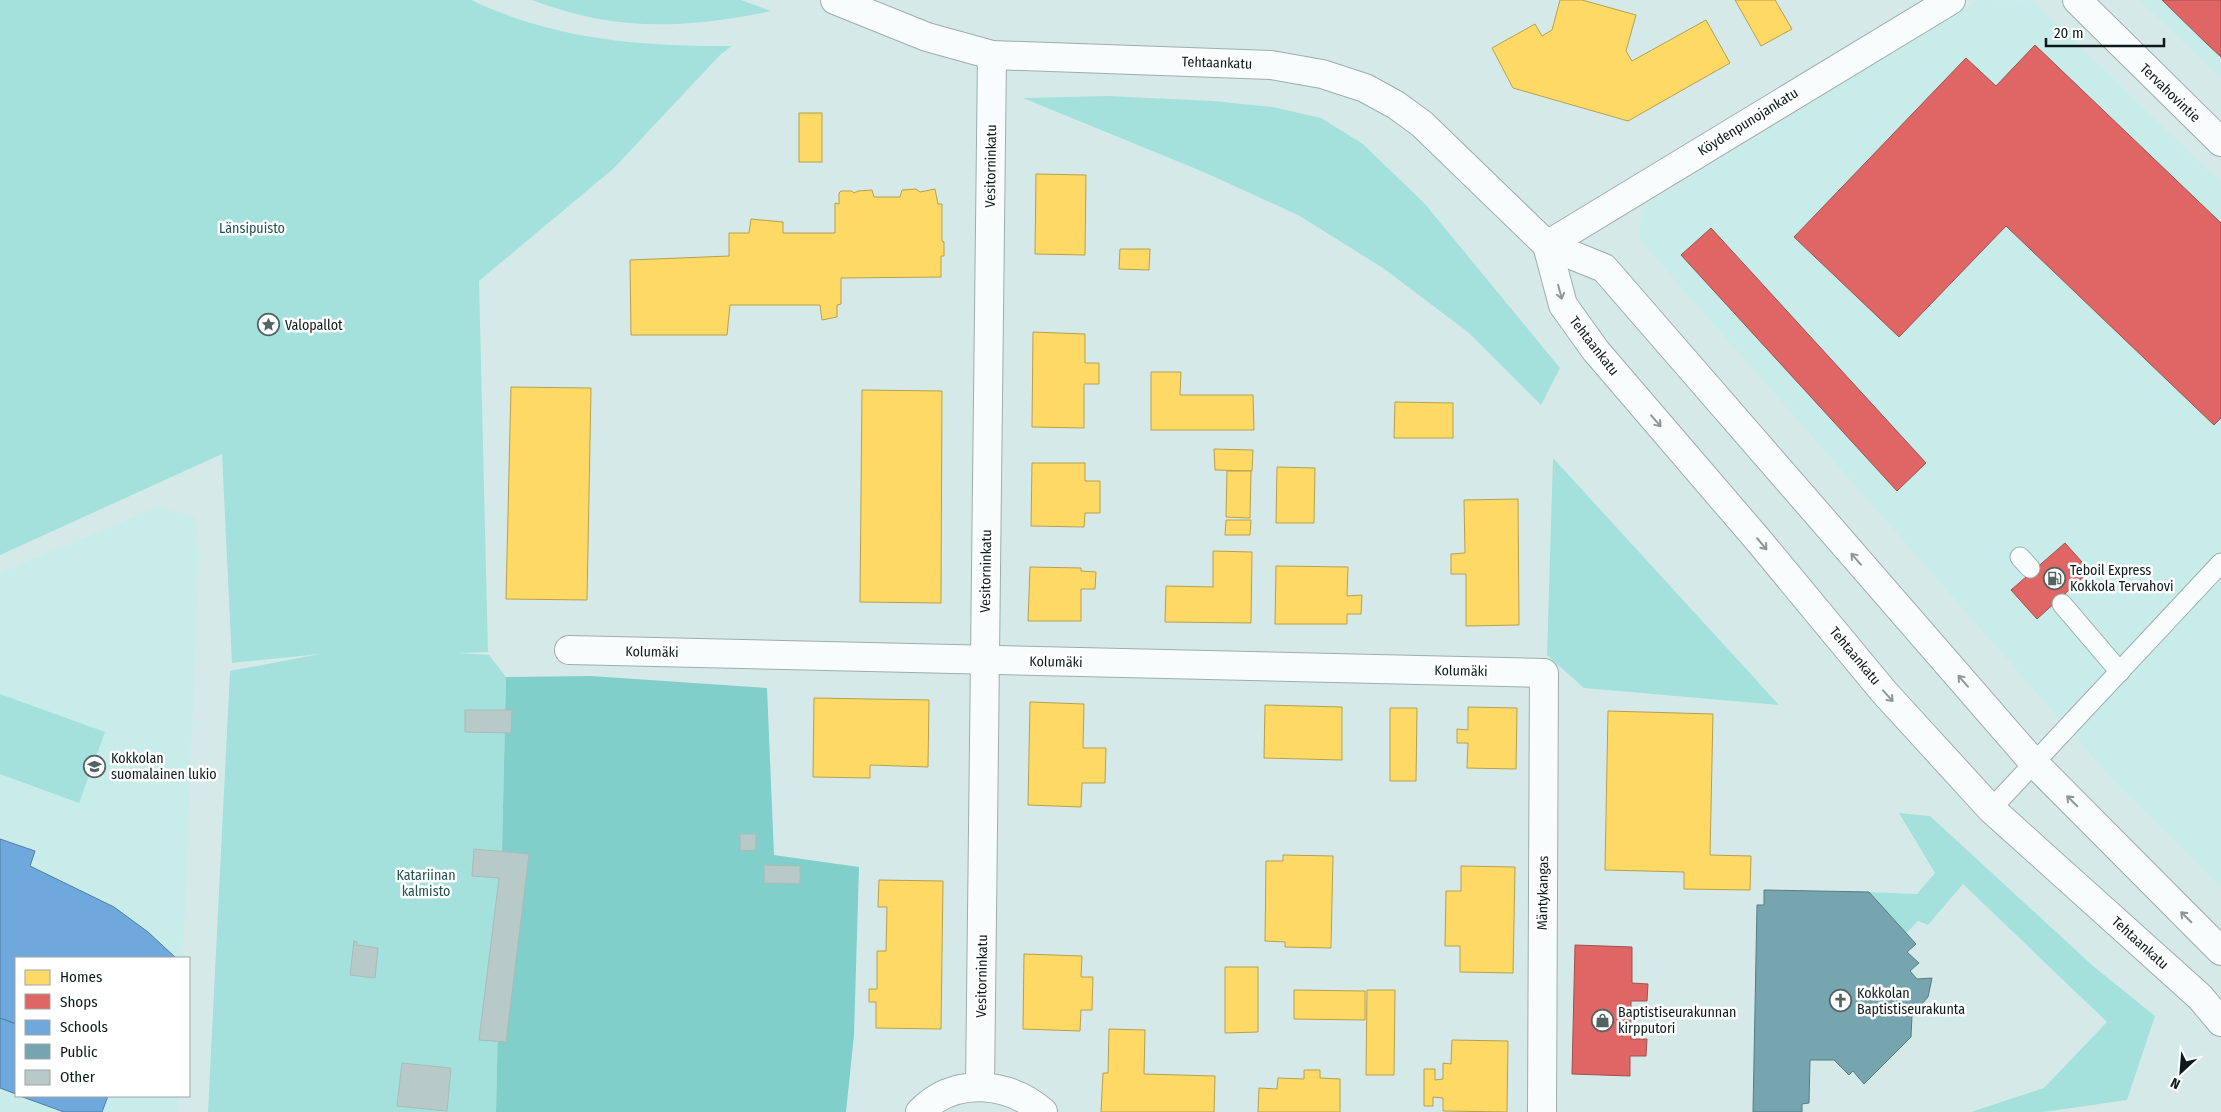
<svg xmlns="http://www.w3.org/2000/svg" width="2221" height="1112" font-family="'Fira Sans Condensed',sans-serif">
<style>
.built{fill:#c8ece9}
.green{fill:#a4e1dc}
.forest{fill:#80cfca}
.homes{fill:#ffd966;stroke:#b6a04f}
.shops{fill:#e06666;stroke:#a0504f}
.schools{fill:#6fa8dc;stroke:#517ea2}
.public{fill:#76a5af;stroke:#567c82}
.building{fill:#b8cac8;stroke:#aabbb9}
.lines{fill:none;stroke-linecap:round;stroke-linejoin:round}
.lane-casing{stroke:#9dadac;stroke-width:21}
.street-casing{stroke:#9dadac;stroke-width:30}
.secondary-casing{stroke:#9dadac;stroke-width:30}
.lane{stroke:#f9fcfc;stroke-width:19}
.street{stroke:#f9fcfc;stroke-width:28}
.secondary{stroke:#f9fcfc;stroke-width:28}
.oneway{stroke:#8e9796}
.labels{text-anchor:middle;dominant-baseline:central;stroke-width:5;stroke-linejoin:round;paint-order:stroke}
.street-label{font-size:14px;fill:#0c1b19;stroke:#fff}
.park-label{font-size:14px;fill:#1f5350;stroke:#fff}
.poi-label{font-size:14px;fill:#0c1b19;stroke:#fff;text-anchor:start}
</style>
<rect width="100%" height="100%" fill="#d5eae8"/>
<g class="built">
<polygon points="1979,0 2033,1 2221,183 2221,887 2114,781 1639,239 1642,207"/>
<polygon points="2140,0 2221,0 2221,78 2207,65"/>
<polygon points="158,507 196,518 199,555 183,958 16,958 16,1096 178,1096 178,1112 0,1112 0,573"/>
</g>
<g class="green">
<path d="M 0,0 L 471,0 C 556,40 639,46 732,46 L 721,54 L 613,169 L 479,281 L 488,652 L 459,653 L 489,655 L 506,677 L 496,1112 L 208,1112 L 230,671 L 320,654 L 232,663 L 222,454 L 0,555 Z"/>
<path d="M 532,0 L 741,0 L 771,11 C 685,29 615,32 532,0 Z"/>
<polygon points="1109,96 1213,101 1273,107 1321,118 1363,144 1425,204 1560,368 1541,405 1469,333 1383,268 1298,215 1206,173 1023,98"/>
<polygon points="1553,458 1779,705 1584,688 1547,655"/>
<polygon points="0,694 105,732 79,803 0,774"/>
<polygon points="1899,813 1930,816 2093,966 2155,1016 2127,1100 2044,1112 1971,1112 2044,1088 2107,1022 1963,884 1928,925 1918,921 1906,933 1869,892 1917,894 1935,873"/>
</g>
<polygon class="forest" points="591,676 767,688 774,855 859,867 854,1035 846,1112 496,1112 506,677"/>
<g class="homes">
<polygon points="1560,0 1582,0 1636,15 1626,51 1632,61 1706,20 1730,63 1628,121 1513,88 1492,48 1535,24 1542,36 1552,30"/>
<polygon points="1735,0 1775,0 1792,29 1761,46"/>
<rect x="799" y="113" width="23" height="49"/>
<polygon points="1036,174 1086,175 1085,255 1035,254"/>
<polygon points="916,189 920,192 935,189 938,204 942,204 942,241 944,242 944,256 941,256 941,277 841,278 841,304 837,305 837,317 822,320 820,305 730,305 727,335 631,335 630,260 729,256 729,233 749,233 751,219 783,222 783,233 835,233 835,203 839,204 839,193 841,191 852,191 854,193 858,191 872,190 874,197 900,197 902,190"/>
<polygon points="1120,249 1150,249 1149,270 1119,269"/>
<polygon points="1033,332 1085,334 1085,363 1099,363 1099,384 1084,384 1084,428 1032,427"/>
<polygon points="1151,372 1181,372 1180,395 1253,395 1254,430 1151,430"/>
<polygon points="511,387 591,388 587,600 506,599"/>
<polygon points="862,390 942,391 941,603 860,602"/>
<polygon points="1395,402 1453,403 1453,438 1394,438"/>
<polygon points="1214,449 1253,450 1252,471 1215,470"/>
<polygon points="1032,463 1085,463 1085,481 1100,481 1100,513 1085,513 1084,527 1031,526"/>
<polygon points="1277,467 1315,468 1314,523 1276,523"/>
<polygon points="1227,471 1251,471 1250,518 1226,517"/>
<polygon points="1518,499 1519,625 1466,626 1466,574 1451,574 1451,554 1465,553 1464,500"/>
<polygon points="1226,520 1251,520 1250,535 1225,535"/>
<polygon points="1213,551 1252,552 1251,623 1165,622 1166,586 1213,587"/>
<polygon points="1276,566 1348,567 1347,596 1362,595 1361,614 1347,614 1347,624 1275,624"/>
<polygon points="1030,567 1081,568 1081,571 1096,572 1095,589 1081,589 1081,621 1028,621"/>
<polygon points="814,698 929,700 928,767 870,765 870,778 813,777"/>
<polygon points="1030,702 1084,704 1083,748 1106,748 1105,783 1082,783 1081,807 1028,805"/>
<polygon points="1265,705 1342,707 1342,760 1264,758"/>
<polygon points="1468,707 1517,708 1516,769 1467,768 1468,743 1457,743 1457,729 1468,730"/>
<polygon points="1390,708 1417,708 1416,781 1390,781"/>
<polygon points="1608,711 1713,714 1710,855 1751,856 1750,890 1684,889 1684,872 1605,870"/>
<polygon points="1283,855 1333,856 1331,948 1285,947 1285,942 1265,941 1266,861 1283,861"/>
<polygon points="1461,866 1515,867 1513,973 1460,972 1460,946 1445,946 1446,891 1461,891"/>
<polygon points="879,880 943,881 941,1029 876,1028 876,1002 869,1002 869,989 877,989 877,951 886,951 887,907 878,907"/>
<polygon points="1024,954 1082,956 1081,977 1093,977 1092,1010 1081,1010 1080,1031 1023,1029"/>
<polygon points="1225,967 1258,967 1258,1032 1225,1033"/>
<polygon points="1294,990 1365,991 1365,1020 1294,1019"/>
<polygon points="1367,990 1395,990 1394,1075 1366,1075"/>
<polygon points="1109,1029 1145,1030 1144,1074 1215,1076 1214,1112 1101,1112 1103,1073 1108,1073"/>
<polygon points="1452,1040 1508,1041 1507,1112 1443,1111 1443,1098 1433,1097 1433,1106 1424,1106 1424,1069 1435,1069 1435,1080 1443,1079 1443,1063 1451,1064"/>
<polygon points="1304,1070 1320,1070 1320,1078 1340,1079 1340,1112 1258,1112 1259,1088 1277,1089 1278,1078 1304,1079"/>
</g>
<g class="shops">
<polygon points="2162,0 2221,0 2221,57 2207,44"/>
<polygon points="2035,45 2221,223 2221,418 2214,425 2006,226 1899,337 1794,237 1966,58 1996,86"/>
<polygon points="1711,228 1926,463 1897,491 1681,255"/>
<polygon points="2065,543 2090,571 2037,619 2011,590"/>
<polygon points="1575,945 1632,947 1632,983 1648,984 1647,1001 1631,1001 1631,1039 1647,1039 1646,1056 1630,1056 1630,1076 1572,1074"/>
</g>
<g class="schools">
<polygon points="0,839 35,851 30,866 114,907 148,932 176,958 16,958 16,1024 0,1018"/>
<polygon points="0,1018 16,1024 16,1094 0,1088"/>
<polygon points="20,1096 108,1096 102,1112 64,1112"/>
</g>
<polygon class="public" points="1764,890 1869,892 1916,944 1907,952 1919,963 1910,971 1917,979 1932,978 1928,997 1912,1015 1911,1037 1864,1084 1853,1071 1849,1075 1834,1060 1810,1060 1809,1103 1802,1104 1802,1112 1753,1112 1757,905 1764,905"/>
<g class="building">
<polygon points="465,710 512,710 511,733 465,732"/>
<polygon points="740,834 756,834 756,850 740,851"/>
<polygon points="474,849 529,854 506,1042 479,1040 499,878 472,876"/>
<polygon points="764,865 800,866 800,884 764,883"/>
<polygon points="354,941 357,942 357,945 378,948 375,978 350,975"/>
<polygon points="402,1063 451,1068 447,1111 397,1106"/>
</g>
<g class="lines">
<defs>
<g id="lane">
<polyline points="2020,557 2030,568"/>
<polyline points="2062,604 2120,672"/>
<polyline points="1991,809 2221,563"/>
</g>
<g id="street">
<polyline points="2077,0 2221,142"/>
<polyline points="1547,245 1951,0"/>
<polyline points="569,650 1544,673 1542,1112"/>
<polyline points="980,1087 992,55"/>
</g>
<g id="secondary">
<polyline points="835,0 927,37 992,55 1271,65 1322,74 1365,88 1396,105 1422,124 1547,245 1604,268 2034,763 2221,951"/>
<polyline points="1547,245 1563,305 1596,351 1759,541 1884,692 1991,809 2200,997 2221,1022"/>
<path d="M 920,1112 C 955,1076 1008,1082 1043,1112"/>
</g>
</defs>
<use href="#lane" class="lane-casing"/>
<use href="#street" class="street-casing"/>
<use href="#secondary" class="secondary-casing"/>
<use href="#lane" class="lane"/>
<use href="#street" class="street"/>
<use href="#secondary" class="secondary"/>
</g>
<defs><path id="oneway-shaft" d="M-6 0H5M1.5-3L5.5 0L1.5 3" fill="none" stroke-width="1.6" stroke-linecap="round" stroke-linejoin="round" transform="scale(1.25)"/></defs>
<g class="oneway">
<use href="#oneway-shaft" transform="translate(1560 292) rotate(75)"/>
<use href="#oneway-shaft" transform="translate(1656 421) rotate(49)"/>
<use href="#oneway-shaft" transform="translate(1762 544) rotate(50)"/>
<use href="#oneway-shaft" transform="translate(1856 559) rotate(-131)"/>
<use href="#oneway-shaft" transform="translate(1963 681) rotate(-131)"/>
<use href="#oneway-shaft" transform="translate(1888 696) rotate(48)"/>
<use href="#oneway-shaft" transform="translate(2072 801) rotate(-135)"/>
<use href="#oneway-shaft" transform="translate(2186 917) rotate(-135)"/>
</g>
<defs>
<symbol id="sight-ring" viewBox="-11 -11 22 22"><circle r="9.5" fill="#fff" stroke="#526361" stroke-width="1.5"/><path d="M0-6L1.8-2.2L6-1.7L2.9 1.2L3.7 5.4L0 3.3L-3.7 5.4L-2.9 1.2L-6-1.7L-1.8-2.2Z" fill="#526361"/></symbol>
<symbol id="fuel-ring" viewBox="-11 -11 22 22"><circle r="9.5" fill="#fff" stroke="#526361" stroke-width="1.5"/><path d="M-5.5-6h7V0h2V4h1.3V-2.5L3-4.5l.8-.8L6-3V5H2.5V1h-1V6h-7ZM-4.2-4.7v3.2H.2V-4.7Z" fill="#526361"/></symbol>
<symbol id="school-ring" viewBox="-11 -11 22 22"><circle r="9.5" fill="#fff" stroke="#526361" stroke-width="1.5"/><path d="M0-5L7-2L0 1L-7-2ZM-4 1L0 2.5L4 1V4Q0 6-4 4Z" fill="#526361"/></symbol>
<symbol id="church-ring" viewBox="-11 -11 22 22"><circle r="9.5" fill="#fff" stroke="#526361" stroke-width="1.5"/><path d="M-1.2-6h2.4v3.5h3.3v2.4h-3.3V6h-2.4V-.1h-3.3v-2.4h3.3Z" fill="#526361"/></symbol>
<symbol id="shop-ring" viewBox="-11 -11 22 22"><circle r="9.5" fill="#fff" stroke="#526361" stroke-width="1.5"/><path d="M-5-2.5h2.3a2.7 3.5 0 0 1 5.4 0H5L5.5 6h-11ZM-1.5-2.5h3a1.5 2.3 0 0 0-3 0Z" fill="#526361"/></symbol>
</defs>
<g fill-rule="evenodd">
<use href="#sight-ring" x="256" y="312" width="25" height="25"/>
<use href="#fuel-ring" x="2042" y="566" width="25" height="25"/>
<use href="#school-ring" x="82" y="754" width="25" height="25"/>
<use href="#church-ring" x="1828" y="988" width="25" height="25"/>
<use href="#shop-ring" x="1590" y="1008" width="25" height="25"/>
</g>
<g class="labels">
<g class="street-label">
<text transform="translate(1217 63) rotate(2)">Tehtaankatu</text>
<text transform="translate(2170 93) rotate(44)">Tervahovintie</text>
<text transform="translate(1748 122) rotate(-32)">Köydenpunojankatu</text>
<text transform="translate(991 166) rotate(-89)">Vesitorninkatu</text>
<text transform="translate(1594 346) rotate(52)">Tehtaankatu</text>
<text transform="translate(986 571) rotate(-89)">Vesitorninkatu</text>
<text transform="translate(652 652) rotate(1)">Kolumäki</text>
<text transform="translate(1855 656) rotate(50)">Tehtaankatu</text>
<text transform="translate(1056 662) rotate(1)">Kolumäki</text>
<text transform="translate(1461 671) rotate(1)">Kolumäki</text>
<text transform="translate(1543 893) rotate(-89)">Mäntykangas</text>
<text transform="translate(2140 943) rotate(42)">Tehtaankatu</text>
<text transform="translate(982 976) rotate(-89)">Vesitorninkatu</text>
</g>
<g class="park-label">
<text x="252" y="228">Länsipuisto</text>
<text x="426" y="875">Katariinan<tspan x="426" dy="16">kalmisto</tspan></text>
</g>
<g class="poi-label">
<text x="285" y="325">Valopallot</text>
<text x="2070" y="570">Teboil Express<tspan x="2070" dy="16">Kokkola Tervahovi</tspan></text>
<text x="111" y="758">Kokkolan<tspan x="111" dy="16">suomalainen lukio</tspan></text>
<text x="1857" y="993">Kokkolan<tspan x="1857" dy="16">Baptistiseurakunta</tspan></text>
<text x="1618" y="1012">Baptistiseurakunnan<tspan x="1618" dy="16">kirpputori</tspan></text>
</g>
</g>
<rect x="15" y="957" width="175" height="140" fill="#ffffff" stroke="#9ea4a3"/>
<rect x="25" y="970" width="25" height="15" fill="#ffd966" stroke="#9ea4a3"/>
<text x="60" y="982" font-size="15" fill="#0c1b19">Homes</text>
<rect x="25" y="994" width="25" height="15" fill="#e06666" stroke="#9ea4a3"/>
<text x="60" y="1007" font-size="15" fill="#0c1b19">Shops</text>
<rect x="25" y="1020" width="25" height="15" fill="#6fa8dc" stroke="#9ea4a3"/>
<text x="60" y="1032" font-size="15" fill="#0c1b19">Schools</text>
<rect x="25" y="1044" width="25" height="15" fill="#76a5af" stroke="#9ea4a3"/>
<text x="60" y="1057" font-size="15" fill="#0c1b19">Public</text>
<rect x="25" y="1070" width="25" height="15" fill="#b8cac8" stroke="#9ea4a3"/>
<text x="60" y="1082" font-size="15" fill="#0c1b19">Other</text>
<g transform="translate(2181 1072) rotate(206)" stroke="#ffffff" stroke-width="4" paint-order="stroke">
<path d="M0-4L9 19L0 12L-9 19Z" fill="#0c1b19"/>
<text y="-8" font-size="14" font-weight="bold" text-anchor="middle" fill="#0c1b19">N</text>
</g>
<path d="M2046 38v8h118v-8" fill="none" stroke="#0c1b19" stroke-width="2.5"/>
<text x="2054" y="38" font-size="15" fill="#0c1b19" stroke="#ffffff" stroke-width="4" paint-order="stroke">20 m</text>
</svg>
